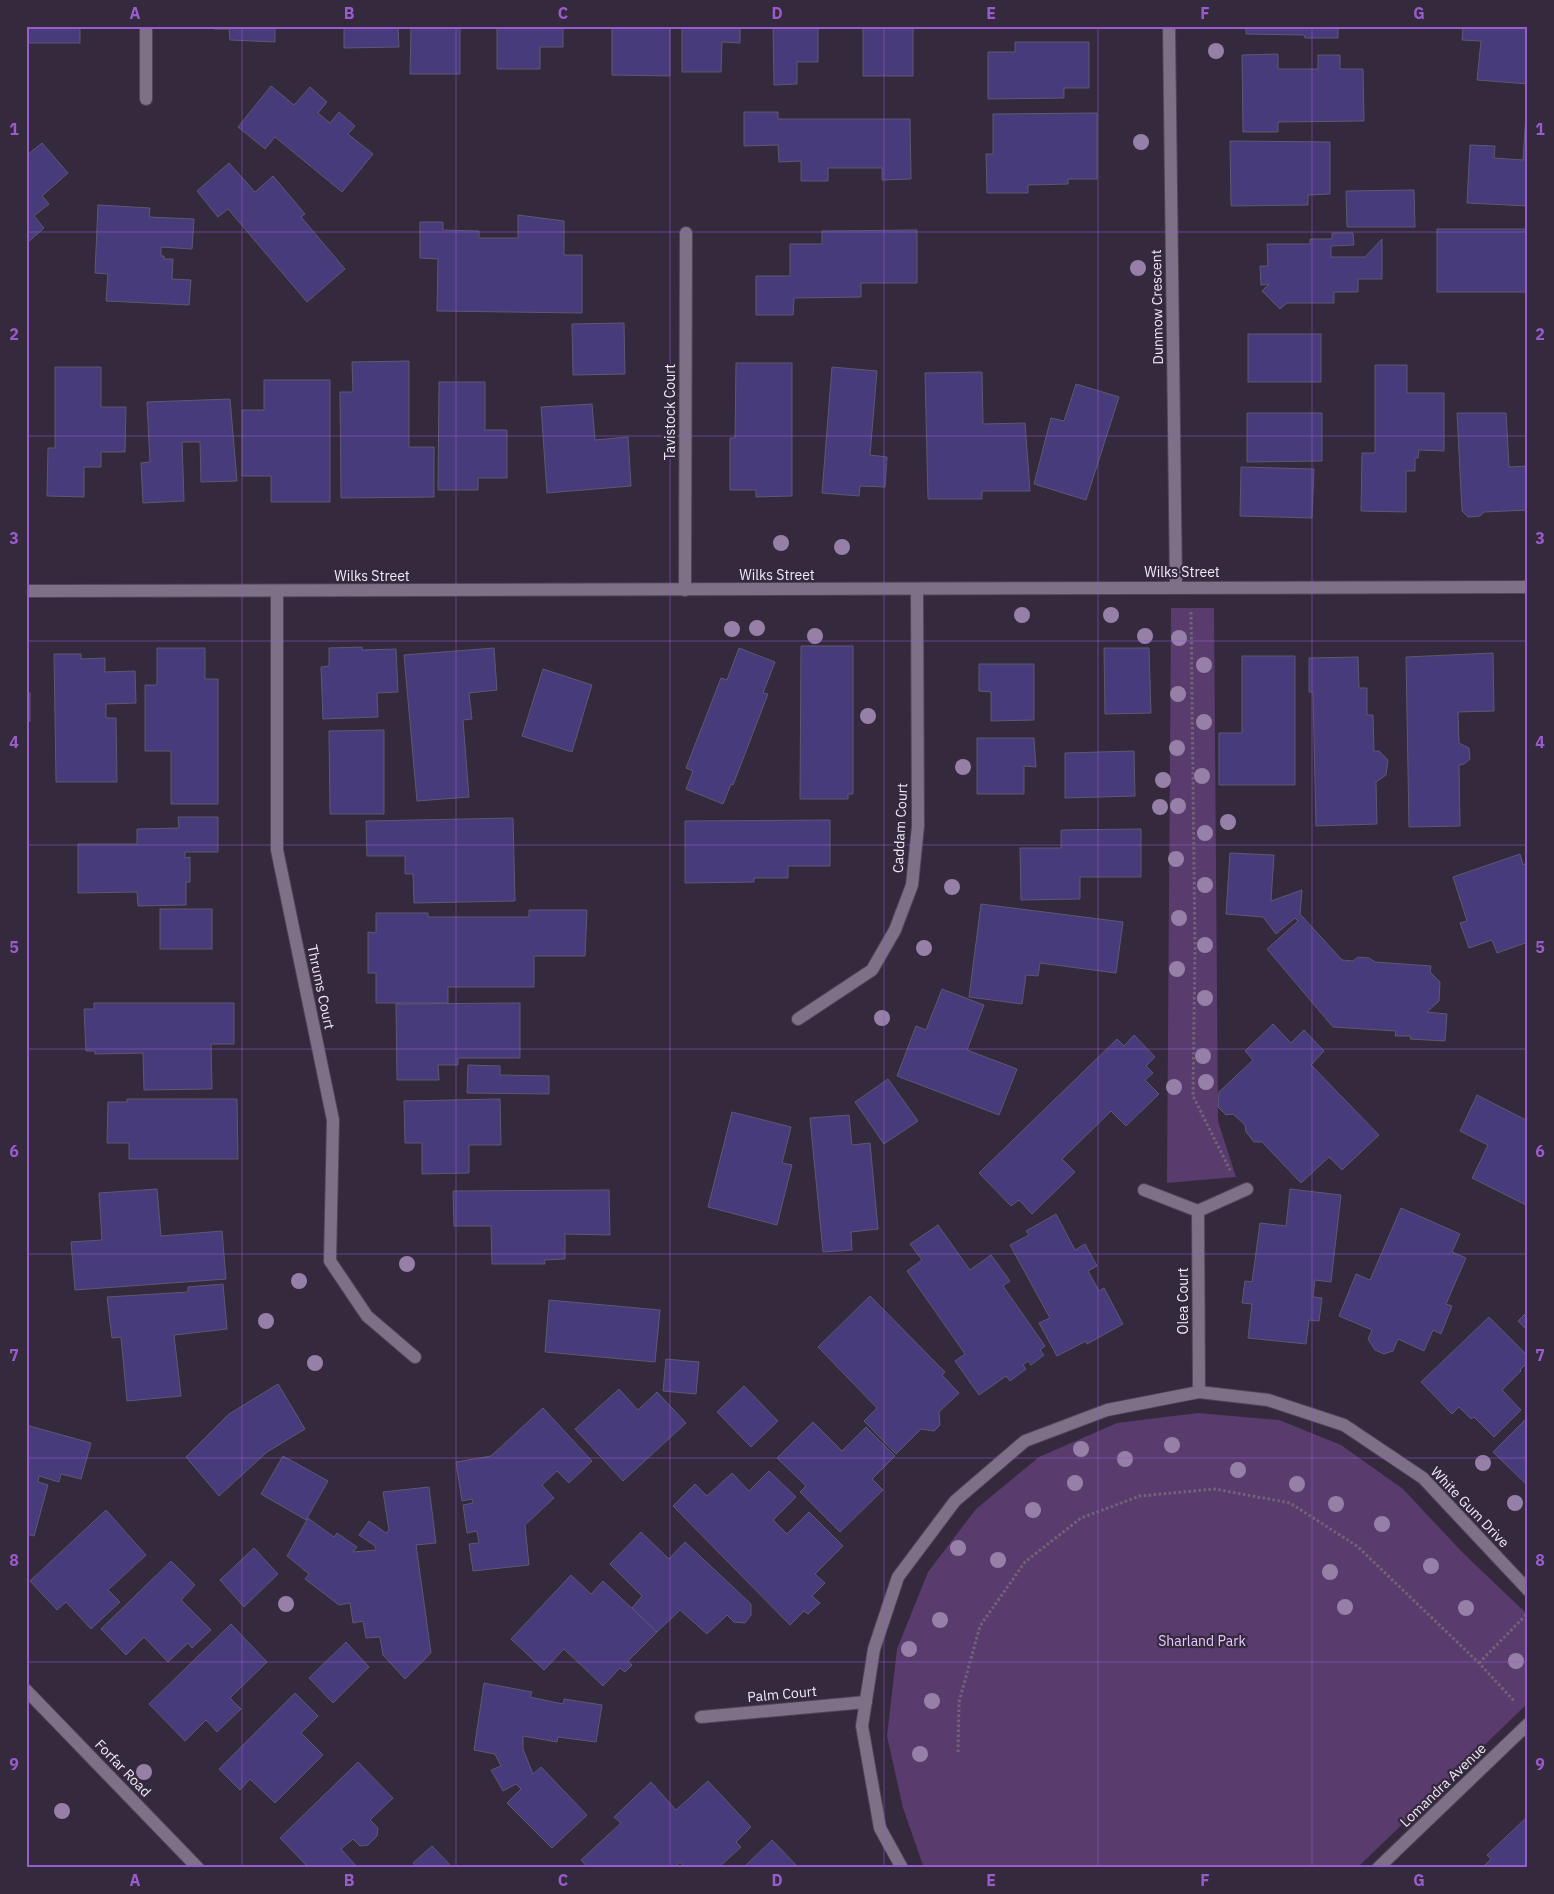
<svg xmlns="http://www.w3.org/2000/svg" width="1554" height="1894" font-family="'IBM Plex Sans',sans-serif">
<style>
.green{fill:#593c6d}
.building{fill:#483b7b;stroke:#5c5971}
.lines{fill:none;stroke-linecap:round;stroke-linejoin:round}
.minor-casing{stroke:#4f4556;stroke-width:14}
.path{stroke:#6f6577;stroke-width:3;stroke-dasharray:2.5 2.5;stroke-linecap:butt}
.minor{stroke:#7d7087;stroke-width:12}
.tree{fill:#9780a8}
.grid{fill:none;stroke:#985ccd;stroke-width:1;stroke-opacity:0.55}
.labels{text-anchor:middle;dominant-baseline:central;stroke-width:4.5;stroke-linejoin:round;paint-order:stroke}
.street-label{font-size:14px;fill:#f1eaf7;stroke:#34293d}
.park-label{font-size:14px;fill:#e8c8ff;stroke:#34293d}
.neatline{fill:none;stroke:#985ccd;stroke-width:2}
.grid-label{font-size:16px;text-anchor:middle;font-weight:bold;fill:#985ccd}
</style>
<rect width="100%" height="100%" fill="#34293d"/>
<g class="green">
<polygon points="1171,608 1214,608 1218,1121 1236,1177 1167,1183"/>
<polygon points="1198,1413 1279,1420 1341,1445 1403,1489 1464,1554 1528,1615 1528,1703 1357,1868 924,1868 903,1808 887,1736 897,1649 928,1572 976,1509 1039,1457 1117,1423"/>
</g>
<g class="building">
<rect x="26" y="26" width="54" height="17"/>
<polygon points="214,26 275,26 275,42 230,40 229,29 214,29"/>
<polygon points="344,26 398,26 399,47 344,48"/>
<polygon points="411,26 460,26 460,74 410,74"/>
<polygon points="497,26 563,26 563,47 540,47 540,69 497,69"/>
<polygon points="642,26 670,26 670,76 612,75 612,28"/>
<polygon points="682,26 740,26 740,43 722,42 721,72 682,72"/>
<polygon points="773,26 818,26 818,62 797,62 797,84 774,85"/>
<rect x="863" y="26" width="50" height="50"/>
<polygon points="1246,26 1338,26 1338,38 1305,38 1304,35 1246,34"/>
<polygon points="1463,26 1528,26 1528,84 1477,80 1481,41 1462,40"/>
<polygon points="1015,42 1089,42 1089,88 1064,88 1064,98 988,99 988,52 1015,52"/>
<polygon points="1278,54 1278,69 1318,69 1318,55 1340,55 1340,69 1363,69 1364,121 1278,122 1278,132 1243,132 1242,55"/>
<polygon points="271,86 294,105 310,87 327,102 318,113 330,123 339,112 355,126 348,134 373,154 342,192 275,137 265,149 238,127"/>
<polygon points="744,112 778,112 778,119 910,119 911,179 882,180 882,168 828,168 828,181 801,181 801,161 779,162 778,145 744,146"/>
<polygon points="1097,113 1097,179 1068,179 1068,184 1028,185 1028,193 987,193 986,154 993,154 993,114"/>
<polygon points="1526,113 1528,113 1528,206 1467,203 1470,145 1495,146 1494,158 1523,160"/>
<polygon points="1230,141 1330,142 1330,194 1308,195 1308,205 1231,206"/>
<polygon points="42,143 68,173 42,196 49,204 34,216 44,228 26,244 26,156"/>
<polygon points="229,163 255,192 273,176 305,214 301,217 345,269 307,302 228,209 218,217 197,191"/>
<polygon points="1414,190 1415,227 1347,227 1346,191"/>
<polygon points="98,205 150,208 149,217 194,219 192,249 161,247 161,256 164,256 164,259 173,259 172,279 191,280 189,305 106,301 108,274 95,273"/>
<polygon points="518,215 564,221 564,255 582,255 582,313 437,311 438,259 420,258 420,222 443,222 443,230 479,231 479,238 518,238"/>
<rect x="1437" y="229" width="91" height="63"/>
<polygon points="917,230 917,283 861,283 861,297 794,298 793,315 756,315 756,276 790,276 790,244 822,244 822,231"/>
<polygon points="1332,233 1353,233 1354,245 1331,246 1331,257 1365,257 1382,239 1382,279 1358,279 1358,292 1334,292 1334,303 1287,303 1280,309 1262,291 1269,284 1261,285 1260,266 1268,266 1267,244 1310,244 1310,239 1332,239"/>
<polygon points="624,323 625,374 573,375 572,324"/>
<rect x="1248" y="334" width="73" height="48"/>
<polygon points="409,361 409,447 434,447 434,497 341,498 340,392 353,392 352,362"/>
<polygon points="736,363 792,363 792,496 756,497 756,490 730,490 730,438 735,438"/>
<polygon points="1375,365 1407,365 1407,393 1444,393 1444,451 1419,450 1418,458 1415,458 1415,471 1406,471 1406,512 1361,511 1362,453 1375,453"/>
<polygon points="55,367 101,367 101,407 126,407 125,452 101,452 101,467 84,467 84,497 47,496 48,448 55,448"/>
<polygon points="832,367 877,371 870,455 887,457 885,487 860,486 859,496 822,493"/>
<polygon points="982,372 983,424 1025,423 1030,491 982,491 982,499 928,499 925,373"/>
<polygon points="264,380 330,380 330,502 271,502 271,476 242,476 242,410 264,410"/>
<polygon points="439,382 485,382 485,430 507,430 507,478 478,478 478,490 438,490"/>
<polygon points="1076,384 1119,397 1086,500 1034,484 1051,418 1064,421"/>
<polygon points="230,399 237,481 201,482 200,442 182,442 184,501 143,503 141,463 150,462 147,402"/>
<polygon points="592,404 595,440 628,437 631,486 547,493 541,407"/>
<polygon points="1247,413 1322,413 1322,461 1247,462"/>
<polygon points="1457,413 1506,413 1509,467 1528,466 1528,510 1484,512 1480,516 1468,517 1462,511"/>
<polygon points="1241,467 1314,469 1312,518 1240,516"/>
<polygon points="801,646 853,646 853,794 848,794 848,799 800,799"/>
<polygon points="362,647 362,650 396,649 398,692 377,693 378,717 323,719 321,667 329,666 329,648"/>
<polygon points="157,648 205,648 205,679 218,679 218,804 171,804 171,751 145,751 145,685 157,685"/>
<polygon points="494,648 497,690 469,693 472,719 463,720 469,797 417,801 404,655"/>
<polygon points="739,648 775,662 763,693 768,694 733,785 731,784 723,804 686,789 693,771 686,768 721,678 727,680"/>
<polygon points="1104,648 1149,648 1151,713 1105,714"/>
<polygon points="1493,653 1494,711 1458,712 1459,743 1469,748 1470,759 1464,764 1459,765 1460,826 1409,827 1406,657"/>
<polygon points="54,654 81,654 81,659 105,658 105,672 135,671 136,703 106,704 106,718 116,718 117,782 56,782"/>
<polygon points="1242,656 1295,656 1295,785 1219,785 1219,733 1242,733"/>
<polygon points="1358,657 1359,688 1367,688 1367,715 1373,715 1374,751 1379,751 1388,760 1386,775 1376,782 1377,824 1316,826 1313,692 1309,692 1309,658"/>
<polygon points="979,664 1034,664 1034,720 991,721 991,692 979,691"/>
<polygon points="543,669 592,685 572,752 522,736"/>
<rect x="26" y="693" width="4" height="28"/>
<polygon points="384,730 384,814 330,814 329,731"/>
<polygon points="977,738 1034,738 1036,767 1024,766 1024,794 977,794"/>
<polygon points="1134,751 1135,796 1065,798 1065,753"/>
<polygon points="178,817 218,817 218,852 185,852 185,858 190,857 190,882 186,882 186,905 138,906 137,892 78,893 78,844 137,844 137,829 179,828"/>
<polygon points="513,818 515,901 414,903 413,874 405,874 405,856 367,856 366,821"/>
<polygon points="830,820 830,866 788,866 788,878 754,878 754,882 685,883 685,821"/>
<polygon points="1141,829 1141,877 1080,877 1080,899 1021,900 1020,848 1061,848 1061,830"/>
<polygon points="1230,853 1274,855 1271,901 1302,890 1300,914 1342,960 1353,961 1358,957 1369,958 1375,962 1431,966 1430,972 1440,982 1439,1001 1427,1012 1447,1014 1445,1041 1410,1039 1411,1036 1395,1036 1396,1031 1333,1027 1267,949 1298,921 1295,918 1276,934 1263,917 1226,914"/>
<polygon points="1520,854 1523,865 1526,863 1528,867 1528,942 1497,953 1492,940 1469,948 1460,923 1467,921 1453,877"/>
<polygon points="981,904 1123,922 1116,973 1040,963 1038,976 1026,975 1022,1004 969,997"/>
<rect x="160" y="909" width="52" height="40"/>
<polygon points="529,910 587,910 585,956 534,956 534,987 448,987 448,1003 376,1003 376,973 368,973 368,932 376,933 376,913 428,913 428,917 529,917"/>
<polygon points="942,989 984,1005 967,1050 1017,1069 999,1115 897,1076 916,1026 926,1030"/>
<polygon points="94,1003 234,1003 234,1044 211,1044 212,1089 144,1090 143,1053 95,1054 95,1051 86,1051 84,1009 94,1009"/>
<polygon points="520,1003 520,1058 458,1058 458,1065 438,1065 439,1080 397,1080 396,1004"/>
<polygon points="1273,1024 1291,1043 1304,1030 1324,1051 1311,1065 1379,1135 1342,1170 1329,1157 1301,1183 1262,1142 1254,1142 1246,1132 1245,1125 1233,1114 1226,1115 1218,1107 1219,1092 1253,1060 1245,1051"/>
<polygon points="1134,1035 1155,1057 1146,1066 1153,1073 1145,1080 1159,1094 1126,1126 1111,1111 1062,1159 1075,1172 1032,1214 1019,1200 1011,1206 979,1173 1117,1039 1124,1046"/>
<polygon points="468,1065 500,1066 500,1075 549,1076 549,1094 467,1093"/>
<polygon points="888,1079 918,1121 884,1144 855,1102"/>
<polygon points="1477,1095 1528,1121 1528,1206 1472,1178 1488,1145 1460,1131"/>
<polygon points="127,1099 237,1099 238,1159 129,1159 129,1143 107,1143 108,1102 127,1102"/>
<polygon points="500,1099 501,1145 469,1145 469,1173 422,1174 422,1143 405,1143 404,1101"/>
<polygon points="732,1112 791,1127 782,1163 792,1165 777,1225 708,1207"/>
<polygon points="849,1115 852,1145 870,1143 878,1229 851,1232 852,1250 823,1252 810,1118"/>
<polygon points="157,1189 161,1236 222,1231 226,1279 75,1290 71,1242 102,1240 99,1193"/>
<polygon points="1290,1189 1341,1195 1331,1282 1315,1280 1313,1297 1322,1298 1319,1321 1309,1320 1306,1344 1248,1338 1252,1304 1242,1303 1245,1281 1252,1282 1260,1223 1286,1226"/>
<polygon points="609,1190 610,1235 565,1234 565,1259 544,1260 545,1264 492,1264 491,1226 454,1226 453,1191"/>
<polygon points="1401,1208 1460,1234 1452,1252 1466,1258 1446,1304 1452,1306 1441,1334 1433,1330 1424,1351 1398,1339 1393,1351 1384,1354 1375,1350 1368,1339 1372,1330 1339,1316 1356,1274 1370,1280"/>
<polygon points="1056,1214 1075,1250 1085,1244 1097,1266 1088,1271 1099,1291 1104,1288 1123,1324 1087,1344 1086,1341 1057,1356 1039,1323 1050,1318 1010,1245 1029,1235 1026,1231"/>
<polygon points="938,1225 970,1270 991,1255 1010,1281 1003,1286 1045,1346 1040,1350 1044,1355 1031,1365 1028,1361 1023,1365 1026,1369 1010,1381 1006,1376 979,1395 955,1361 965,1354 907,1271 922,1260 910,1244"/>
<polygon points="223,1284 227,1329 174,1335 181,1396 127,1401 121,1337 112,1338 107,1297 188,1292 188,1287"/>
<polygon points="870,1296 945,1372 942,1375 959,1393 939,1412 940,1425 934,1431 921,1429 896,1454 864,1421 877,1408 818,1347"/>
<polygon points="549,1300 660,1310 655,1362 545,1352"/>
<polygon points="1528,1311 1528,1331 1518,1321"/>
<polygon points="1489,1317 1528,1356 1528,1362 1520,1370 1521,1371 1502,1390 1521,1410 1494,1437 1474,1417 1471,1419 1459,1407 1452,1414 1421,1382"/>
<polygon points="666,1359 699,1362 696,1394 663,1391"/>
<polygon points="278,1384 305,1429 267,1452 219,1496 186,1457 229,1414"/>
<polygon points="744,1386 778,1421 751,1447 717,1412"/>
<polygon points="619,1389 638,1410 657,1392 686,1423 623,1481 575,1429"/>
<polygon points="543,1408 592,1461 569,1483 557,1471 542,1485 554,1498 525,1525 529,1565 473,1571 469,1544 479,1543 477,1531 467,1533 463,1505 473,1503 472,1499 462,1501 456,1462 491,1456"/>
<polygon points="1528,1417 1528,1486 1493,1452"/>
<polygon points="813,1422 842,1451 866,1427 895,1456 872,1479 883,1490 840,1532 800,1492 806,1486 777,1458"/>
<polygon points="26,1425 91,1443 81,1479 61,1474 59,1482 39,1476 38,1482 48,1485 34,1536 26,1534"/>
<polygon points="283,1456 328,1481 306,1520 261,1494"/>
<polygon points="769,1471 796,1497 773,1520 787,1534 809,1512 843,1546 815,1574 825,1583 812,1596 820,1603 808,1614 804,1611 790,1625 673,1506 695,1484 707,1496 732,1473 749,1491"/>
<polygon points="429,1487 436,1543 416,1545 431,1653 405,1679 383,1655 380,1637 366,1638 363,1621 353,1623 350,1603 339,1605 305,1579 309,1574 287,1556 308,1518 334,1537 337,1533 357,1547 353,1552 376,1550 375,1546 359,1535 369,1521 386,1533 389,1530 383,1492"/>
<polygon points="106,1510 146,1555 108,1590 120,1602 91,1629 66,1602 57,1610 30,1581"/>
<polygon points="641,1532 669,1559 685,1542 751,1604 751,1615 745,1623 734,1622 727,1615 707,1634 680,1610 657,1632 632,1608 642,1596 610,1564"/>
<polygon points="254,1548 278,1574 244,1607 220,1580"/>
<polygon points="171,1561 195,1585 181,1600 211,1630 192,1648 188,1643 168,1662 144,1637 126,1655 101,1629"/>
<polygon points="571,1575 591,1594 603,1581 657,1632 628,1661 632,1665 625,1672 620,1668 603,1686 564,1649 544,1670 511,1639"/>
<polygon points="231,1624 267,1662 230,1698 241,1709 217,1732 206,1720 185,1741 149,1704"/>
<polygon points="346,1642 369,1667 333,1703 309,1678"/>
<polygon points="484,1683 532,1692 530,1697 563,1704 564,1699 602,1705 596,1742 558,1737 557,1742 523,1736 523,1749 533,1774 541,1767 587,1815 552,1848 507,1803 521,1789 516,1784 503,1791 491,1770 501,1766 495,1754 474,1750"/>
<polygon points="295,1693 318,1716 301,1733 323,1755 275,1803 250,1779 240,1790 219,1769"/>
<polygon points="358,1762 393,1798 370,1820 378,1828 377,1836 368,1845 360,1846 353,1839 341,1849 358,1868 309,1868 280,1838"/>
<polygon points="708,1781 751,1827 736,1842 741,1847 718,1868 685,1868 680,1862 674,1868 588,1868 581,1860 621,1823 614,1817 651,1782 676,1810"/>
<polygon points="1528,1816 1528,1868 1482,1868 1491,1859 1487,1855"/>
<polygon points="772,1840 799,1868 743,1868"/>
<polygon points="432,1846 453,1868 417,1868 413,1863"/>
</g>
<g class="lines">
<defs>
<g id="minor">
<polyline points="146,26 146,99"/>
<polyline points="1169,26 1176,587"/>
<polyline points="685,590 686,233"/>
<polyline points="26,591 1528,587"/>
<polyline points="277,591 277,850 333,1120 330,1261 367,1316 415,1357"/>
<polyline points="798,1019 872,970 895,930 912,885 918,826 917,590"/>
<polyline points="1144,1190 1198,1211 1247,1189"/>
<polyline points="1198,1211 1199,1392"/>
<polyline points="26,1690 198,1868"/>
<polyline points="701,1717 866,1702"/>
<polyline points="902,1868 880,1828 862,1726 874,1649 898,1577 955,1501 1025,1441 1107,1410 1199,1392 1268,1400 1344,1425 1423,1478 1528,1590"/>
<polyline points="1378,1868 1528,1724"/>
</g>
</defs>
<use href="#minor" class="minor-casing"/>
<g class="path">
<polyline points="1191,612 1195,948 1193,1096 1230,1170"/>
<polyline points="1479,1663 1526,1615"/>
<polyline points="958,1752 959,1702 980,1626 1025,1562 1081,1518 1140,1496 1215,1489 1290,1503 1357,1546 1479,1663 1515,1702"/>
</g>
<use href="#minor" class="minor"/>
</g>
<g class="tree">
<circle cx="1216" cy="51" r="8"/>
<circle cx="1141" cy="142" r="8"/>
<circle cx="1138" cy="268" r="8"/>
<circle cx="781" cy="543" r="8"/>
<circle cx="842" cy="547" r="8"/>
<circle cx="1022" cy="615" r="8"/>
<circle cx="1111" cy="615" r="8"/>
<circle cx="757" cy="628" r="8"/>
<circle cx="732" cy="629" r="8"/>
<circle cx="815" cy="636" r="8"/>
<circle cx="1145" cy="636" r="8"/>
<circle cx="1179" cy="638" r="8"/>
<circle cx="1204" cy="665" r="8"/>
<circle cx="1178" cy="694" r="8"/>
<circle cx="868" cy="716" r="8"/>
<circle cx="1204" cy="722" r="8"/>
<circle cx="1177" cy="748" r="8"/>
<circle cx="963" cy="767" r="8"/>
<circle cx="1202" cy="776" r="8"/>
<circle cx="1163" cy="780" r="8"/>
<circle cx="1178" cy="806" r="8"/>
<circle cx="1160" cy="807" r="8"/>
<circle cx="1228" cy="822" r="8"/>
<circle cx="1205" cy="833" r="8"/>
<circle cx="1176" cy="859" r="8"/>
<circle cx="1205" cy="885" r="8"/>
<circle cx="952" cy="887" r="8"/>
<circle cx="1179" cy="918" r="8"/>
<circle cx="1205" cy="945" r="8"/>
<circle cx="924" cy="948" r="8"/>
<circle cx="1177" cy="969" r="8"/>
<circle cx="1205" cy="998" r="8"/>
<circle cx="882" cy="1018" r="8"/>
<circle cx="1203" cy="1056" r="8"/>
<circle cx="1206" cy="1082" r="8"/>
<circle cx="1174" cy="1087" r="8"/>
<circle cx="407" cy="1264" r="8"/>
<circle cx="299" cy="1281" r="8"/>
<circle cx="266" cy="1321" r="8"/>
<circle cx="315" cy="1363" r="8"/>
<circle cx="1172" cy="1445" r="8"/>
<circle cx="1081" cy="1449" r="8"/>
<circle cx="1125" cy="1459" r="8"/>
<circle cx="1483" cy="1463" r="8"/>
<circle cx="1238" cy="1470" r="8"/>
<circle cx="1075" cy="1483" r="8"/>
<circle cx="1297" cy="1484" r="8"/>
<circle cx="1515" cy="1503" r="8"/>
<circle cx="1336" cy="1504" r="8"/>
<circle cx="1033" cy="1510" r="8"/>
<circle cx="1382" cy="1524" r="8"/>
<circle cx="958" cy="1548" r="8"/>
<circle cx="998" cy="1560" r="8"/>
<circle cx="1431" cy="1566" r="8"/>
<circle cx="1330" cy="1572" r="8"/>
<circle cx="286" cy="1604" r="8"/>
<circle cx="1345" cy="1607" r="8"/>
<circle cx="1466" cy="1608" r="8"/>
<circle cx="940" cy="1620" r="8"/>
<circle cx="909" cy="1649" r="8"/>
<circle cx="1516" cy="1661" r="8"/>
<circle cx="932" cy="1701" r="8"/>
<circle cx="920" cy="1754" r="8"/>
<circle cx="144" cy="1772" r="8"/>
<circle cx="62" cy="1811" r="8"/>
</g>
<path class="grid" d="M 242,26 L 242,1868M 456,26 L 456,1868M 670,26 L 670,1868M 884,26 L 884,1868M 1098,26 L 1098,1868M 1312,26 L 1312,1868M 26,232 L 1528,232M 26,436 L 1528,436M 26,641 L 1528,641M 26,845 L 1528,845M 26,1049 L 1528,1049M 26,1254 L 1528,1254M 26,1458 L 1528,1458M 26,1662 L 1528,1662"/>
<g class="labels">
<g class="street-label">
<text transform="translate(1157 307) rotate(-91)">Dunmow Crescent</text>
<text transform="translate(670 412) rotate(-90)">Tavistock Court</text>
<text x="1182" y="572">Wilks Street</text>
<text x="777" y="575">Wilks Street</text>
<text x="372" y="576">Wilks Street</text>
<text transform="translate(900 828) rotate(-87)">Caddam Court</text>
<text transform="translate(321 987) rotate(78)">Thrums Court</text>
<text transform="translate(1183 1301) rotate(-90)">Olea Court</text>
<text transform="translate(1470 1507) rotate(46)">White Gum Drive</text>
<text transform="translate(782 1694) rotate(-5)">Palm Court</text>
<text transform="translate(123 1768) rotate(46)">Forfar Road</text>
<text transform="translate(1443 1785) rotate(-44)">Lomandra Avenue</text>
</g>
<g class="park-label">
<text x="1202" y="1641">Sharland Park</text>
</g>
</g>
<rect width="1554" height="1894" fill="none" stroke="#34293d" stroke-width="55"/>
<rect x="28" y="28" width="1498" height="1838" class="neatline"/>
<g class="grid-label">
<text x="135" y="19">A</text>
<text x="349" y="19">B</text>
<text x="563" y="19">C</text>
<text x="777" y="19">D</text>
<text x="991" y="19">E</text>
<text x="1205" y="19">F</text>
<text x="1419" y="19">G</text>
<text x="14" y="135">1</text>
<text x="1540" y="135">1</text>
<text x="14" y="340">2</text>
<text x="1540" y="340">2</text>
<text x="14" y="544">3</text>
<text x="1540" y="544">3</text>
<text x="14" y="748">4</text>
<text x="1540" y="748">4</text>
<text x="14" y="953">5</text>
<text x="1540" y="953">5</text>
<text x="14" y="1157">6</text>
<text x="1540" y="1157">6</text>
<text x="14" y="1361">7</text>
<text x="1540" y="1361">7</text>
<text x="14" y="1566">8</text>
<text x="1540" y="1566">8</text>
<text x="14" y="1770">9</text>
<text x="1540" y="1770">9</text>
<text x="135" y="1886">A</text>
<text x="349" y="1886">B</text>
<text x="563" y="1886">C</text>
<text x="777" y="1886">D</text>
<text x="991" y="1886">E</text>
<text x="1205" y="1886">F</text>
<text x="1419" y="1886">G</text>
</g>
</svg>
